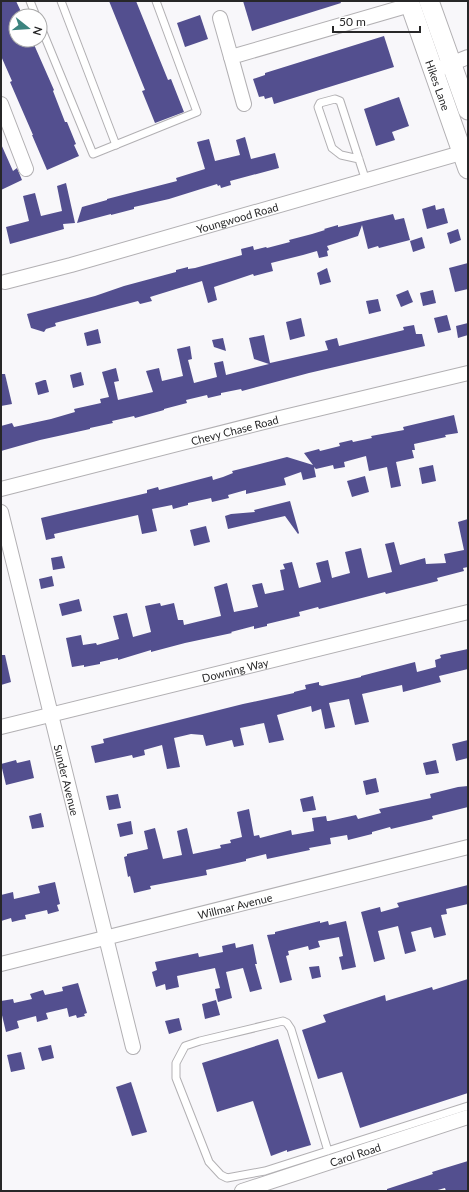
<svg xmlns="http://www.w3.org/2000/svg" width="469" height="1192" font-family="Lato,sans-serif">
<style>
.building{fill:#534f8f}
.lines{fill:none;stroke-linecap:round;stroke-linejoin:round}
.lane-casing{stroke:#b2b0b3;stroke-width:9}
.street-casing{stroke:#b2b0b3;stroke-width:16}
.secondary-casing{stroke:#b2b0b3;stroke-width:21}
.lane{stroke:#fff;stroke-width:7}
.street{stroke:#fff;stroke-width:14}
.secondary{stroke:#fff;stroke-width:19}
.labels{text-anchor:middle;dominant-baseline:central;stroke-width:4;stroke-linejoin:round;paint-order:stroke}
.street-label{font-size:11px;fill:#272728;stroke:#fff}
</style>
<rect width="100%" height="100%" fill="#f8f7fa"/>
<g class="building">
<polygon points="1,1 16,1 23,16 16,16 16,40 32,40 54,90 53,91 65,122 67,122 76,144 74,145 79,156 47,170 32,135 33,135 10,82 12,81 1,56"/>
<polygon points="109,1 136,1 168,80 171,79 184,112 155,123 142,91 145,90"/>
<polygon points="243,1 340,1 341,3 252,31"/>
<polygon points="200,15 208,39 185,47 177,23"/>
<polygon points="384,36 394,67 274,104 272,97 265,99 264,96 259,97 253,79 265,75 265,73"/>
<polygon points="399,97 409,126 392,132 395,140 376,146 364,109"/>
<polygon points="245,137 251,159 275,153 279,168 230,181 231,185 221,188 220,185 218,186 217,184 169,199 134,207 134,209 111,215 111,214 77,223 82,207 107,200 107,199 177,181 176,178 205,169 197,142 209,139 215,161 240,155 236,140"/>
<polygon points="1,144 13,171 17,168 22,180 1,190"/>
<polygon points="66,183 75,223 63,224 64,229 10,244 6,227 29,221 23,196 35,193 41,216 62,211 57,186"/>
<polygon points="435,205 436,210 444,208 448,223 427,229 422,209"/>
<polygon points="393,214 395,220 404,218 410,240 379,248 378,246 368,249 362,225 358,236 327,246 329,250 327,251 328,256 319,258 317,251 303,255 271,263 273,271 254,276 253,274 214,287 217,300 208,303 202,281 150,297 152,301 140,304 138,301 55,323 56,326 46,329 44,332 31,328 27,314 95,296 124,286 176,272 176,270 188,267 188,269 195,268 242,255 241,249 253,246 254,250 266,247 267,248 290,242 289,240 312,234 325,230 324,229 338,225 338,227"/>
<polygon points="458,229 461,240 450,244 447,233"/>
<polygon points="422,237 425,248 413,252 410,241"/>
<polygon points="468,263 468,289 455,292 449,268"/>
<polygon points="327,268 331,282 320,285 317,273"/>
<polygon points="408,290 413,302 401,307 396,295"/>
<polygon points="433,290 436,303 423,306 420,293"/>
<polygon points="378,299 381,311 369,314 366,301"/>
<polygon points="447,315 451,330 438,333 434,318"/>
<polygon points="301,318 305,336 290,340 286,322"/>
<polygon points="468,323 468,335 458,338 456,326"/>
<polygon points="414,325 416,334 422,334 425,346 309,373 242,391 241,389 221,393 221,395 208,398 207,395 186,400 187,403 164,409 164,410 135,418 134,416 112,421 113,423 90,428 90,429 40,440 1,451 1,426 12,423 14,427 51,419 75,412 74,409 101,403 100,399 109,397 102,372 116,368 119,381 114,382 118,400 153,392 146,371 159,368 162,381 183,376 177,349 190,346 192,359 188,360 194,383 217,377 214,363 223,361 226,375 269,364 254,359 249,338 264,335 270,363 328,350 325,341 337,338 339,346 404,330 403,327"/>
<polygon points="98,329 101,343 87,346 84,333"/>
<polygon points="223,338 226,351 214,347 212,340"/>
<polygon points="81,372 84,385 73,388 70,375"/>
<polygon points="1,374 5,374 12,404 1,406"/>
<polygon points="44,380 46,380 49,392 38,395 35,383"/>
<polygon points="454,415 458,433 445,435 446,437 414,444 415,450 412,450 414,458 396,462 401,486 391,488 387,467 369,471 366,456 344,462 345,467 334,469 333,465 316,469 314,467 316,477 303,480 301,472 284,478 286,485 246,494 246,490 228,495 229,498 212,502 211,498 188,503 188,505 173,509 172,505 152,509 157,531 142,534 138,515 54,534 55,538 46,540 41,518 147,493 147,490 158,487 159,490 212,476 213,480 223,477 233,473 232,471 287,457 313,465 304,453 319,449 320,451 340,446 339,443 352,440 353,442 372,438 371,436 404,430 403,427"/>
<polygon points="433,465 436,481 422,484 419,468"/>
<polygon points="365,476 369,492 352,497 347,481"/>
<polygon points="290,501 299,533 298,534 285,516 228,529 225,516 231,514 255,512 254,510"/>
<polygon points="468,519 468,567 463,568 464,571 437,578 438,581 386,594 385,592 319,609 318,607 299,612 300,616 267,624 267,626 254,629 254,626 231,632 232,633 185,643 151,652 151,650 118,660 118,658 100,662 100,664 84,667 84,665 72,667 66,638 81,635 83,645 96,643 97,645 119,639 113,616 127,613 133,637 151,632 145,606 160,603 161,606 174,603 178,620 183,620 184,625 221,616 214,587 227,583 234,612 258,607 252,585 262,583 265,594 284,590 280,570 285,569 283,564 292,562 299,588 321,582 316,563 328,560 332,578 350,573 345,552 361,548 368,578 392,572 385,544 394,542 400,565 425,558 426,564 446,563 444,554 464,550 458,522"/>
<polygon points="206,526 210,542 194,546 190,530"/>
<polygon points="62,556 65,568 53,570 51,558"/>
<polygon points="52,576 54,586 41,589 39,579"/>
<polygon points="79,599 82,611 62,616 59,604"/>
<polygon points="468,649 468,669 439,676 441,682 403,692 402,685 362,694 369,722 355,725 349,699 329,703 335,727 325,729 321,709 312,712 311,706 277,715 284,740 269,743 264,723 240,728 244,745 234,747 232,740 206,746 203,735 191,734 174,738 180,767 167,769 162,745 144,750 145,755 133,758 132,755 95,763 91,746 104,743 103,739 243,704 294,693 294,692 306,689 305,685 319,682 319,685 322,686 361,677 361,676 415,662 417,672 436,667 435,660 441,658 440,655"/>
<polygon points="1,655 5,655 11,682 1,685"/>
<polygon points="468,740 468,758 456,761 452,744"/>
<polygon points="16,760 17,763 30,760 34,778 6,785 1,764"/>
<polygon points="436,760 439,773 426,775 423,763"/>
<polygon points="376,778 379,792 366,795 363,781"/>
<polygon points="468,786 468,807 432,816 433,819 391,829 390,827 372,832 372,834 348,840 347,835 330,838 331,844 309,848 310,850 286,855 267,859 266,854 246,859 246,861 206,870 207,875 150,886 151,889 134,893 130,876 128,877 124,857 127,856 127,854 148,849 144,831 155,828 163,859 182,855 177,831 187,828 193,854 221,848 220,845 231,843 230,840 242,837 237,812 249,809 254,836 259,835 260,838 291,830 292,835 314,831 312,818 326,816 327,821 329,821 356,815 358,819 381,813 379,809 431,798 430,794 458,787"/>
<polygon points="118,794 121,808 109,810 106,796"/>
<polygon points="313,796 316,810 303,812 300,799"/>
<polygon points="41,813 44,827 32,829 29,816"/>
<polygon points="131,821 133,834 120,837 117,824"/>
<polygon points="55,882 60,904 57,905 59,911 48,914 47,910 25,915 26,919 20,920 12,922 11,918 1,921 1,895 13,892 14,899 40,893 38,886"/>
<polygon points="468,885 468,904 446,909 447,914 441,915 446,935 434,938 431,927 411,932 416,951 405,954 398,926 378,931 385,959 374,962 361,912 380,907 381,912 399,907 397,903"/>
<polygon points="320,921 320,923 328,921 329,925 346,921 356,967 342,970 339,957 343,956 339,937 318,941 320,947 309,950 308,946 288,951 289,955 286,956 292,980 280,983 267,935 275,934 275,932"/>
<polygon points="235,943 236,948 253,944 257,964 255,964 262,989 250,992 243,968 226,972 232,998 218,1002 215,989 220,988 215,968 177,976 179,987 166,990 165,984 156,987 152,972 157,970 155,962 198,953 199,957 223,952 222,946"/>
<polygon points="319,966 321,977 312,979 309,967"/>
<polygon points="468,979 468,1093 360,1128 342,1072 318,1079 302,1030 326,1022 323,1015 385,995 386,1001 432,987 433,990"/>
<polygon points="78,983 87,1013 84,1014 85,1016 77,1018 76,1015 69,1017 67,1008 46,1013 48,1019 37,1022 36,1016 17,1021 19,1028 6,1032 1,1011 1,1001 13,999 14,1003 32,999 30,994 43,990 45,995 63,991 62,987"/>
<polygon points="216,1000 220,1015 205,1019 202,1004"/>
<polygon points="179,1018 182,1030 169,1034 165,1021"/>
<polygon points="278,1039 311,1145 287,1152 287,1150 271,1156 253,1101 217,1112 202,1063"/>
<polygon points="51,1045 54,1058 42,1061 38,1048"/>
<polygon points="21,1052 25,1069 11,1072 7,1055"/>
<polygon points="131,1082 147,1132 132,1136 116,1087"/>
<polygon points="468,1161 468,1191 446,1191 445,1188 434,1191 387,1191 387,1189 433,1174 432,1172"/>
</g>
<g class="lines">
<defs>
<g id="lane">
<polyline points="30,1 36,16"/>
<polyline points="61,1 116,145"/>
<polyline points="40,25 93,154 197,112 156,1"/>
<polyline points="359,159 341,155 332,148 318,107 320,103 335,99 340,101 366,181"/>
<polyline points="328,1151 291,1029 287,1023 283,1021 200,1041 185,1046 176,1063 176,1078 209,1162 221,1175 227,1178 265,1171 468,1106"/>
</g>
<g id="street">
<polyline points="220,18 231,57"/>
<polyline points="443,67 468,57"/>
<polyline points="1,104 26,169"/>
<polyline points="244,104 231,57 410,5"/>
<path id="s1" d="M 5,282 L 71,265 L 468,151"/>
<path id="s2" d="M 1,489 L 280,418 L 468,373"/>
<path id="s3" d="M 1,512 L 133,1047"/>
<path id="s4" d="M 1,727 L 468,612"/>
<path id="s5" d="M 1,964 L 468,847"/>
<path id="s6" d="M 242,1191 L 468,1117"/>
</g>
<g id="secondary">
<path id="s7" d="M 409,1 L 468,169"/>
<polyline points="429,1 468,110"/>
</g>
</defs>
<use href="#lane" class="lane-casing"/>
<use href="#street" class="street-casing"/>
<use href="#secondary" class="secondary-casing"/>
<use href="#lane" class="lane"/>
<use href="#street" class="street"/>
<use href="#secondary" class="secondary"/>
</g>
<g class="labels">
<g class="street-label">
<text stroke="none"><textPath href="#s7" startOffset="89">Hikes Lane</textPath></text>
<text stroke="none"><textPath href="#s1" startOffset="241">Youngwood Road</textPath></text>
<text stroke="none"><textPath href="#s2" startOffset="241">Chevy Chase Road</textPath></text>
<text stroke="none"><textPath href="#s4" startOffset="241">Downing Way</textPath></text>
<text stroke="none"><textPath href="#s3" startOffset="276">Sunder Avenue</textPath></text>
<text stroke="none"><textPath href="#s5" startOffset="241">Willmar Avenue</textPath></text>
<text stroke="none"><textPath href="#s6" startOffset="119">Carol Road</textPath></text>
</g>
</g>
<rect width="469" height="1192" fill="none" stroke="#272728" stroke-width="4"/>
<g transform="translate(28 28) rotate(107)"><circle r="19" fill="#ffffff" stroke="#a9a9a9"/>
<path d="M0-3L7 15L0 10L-7 15Z" fill="#3c847f"/>
<text y="-6" font-size="11" font-weight="bold" text-anchor="middle" fill="#272728">N</text>
</g>
<path d="M333 26v6h87v-6" fill="none" stroke="#272728" stroke-width="2"/>
<text x="339" y="26" font-size="12" fill="#272728" stroke="#ffffff" stroke-width="3" paint-order="stroke">50 m</text>
</svg>
